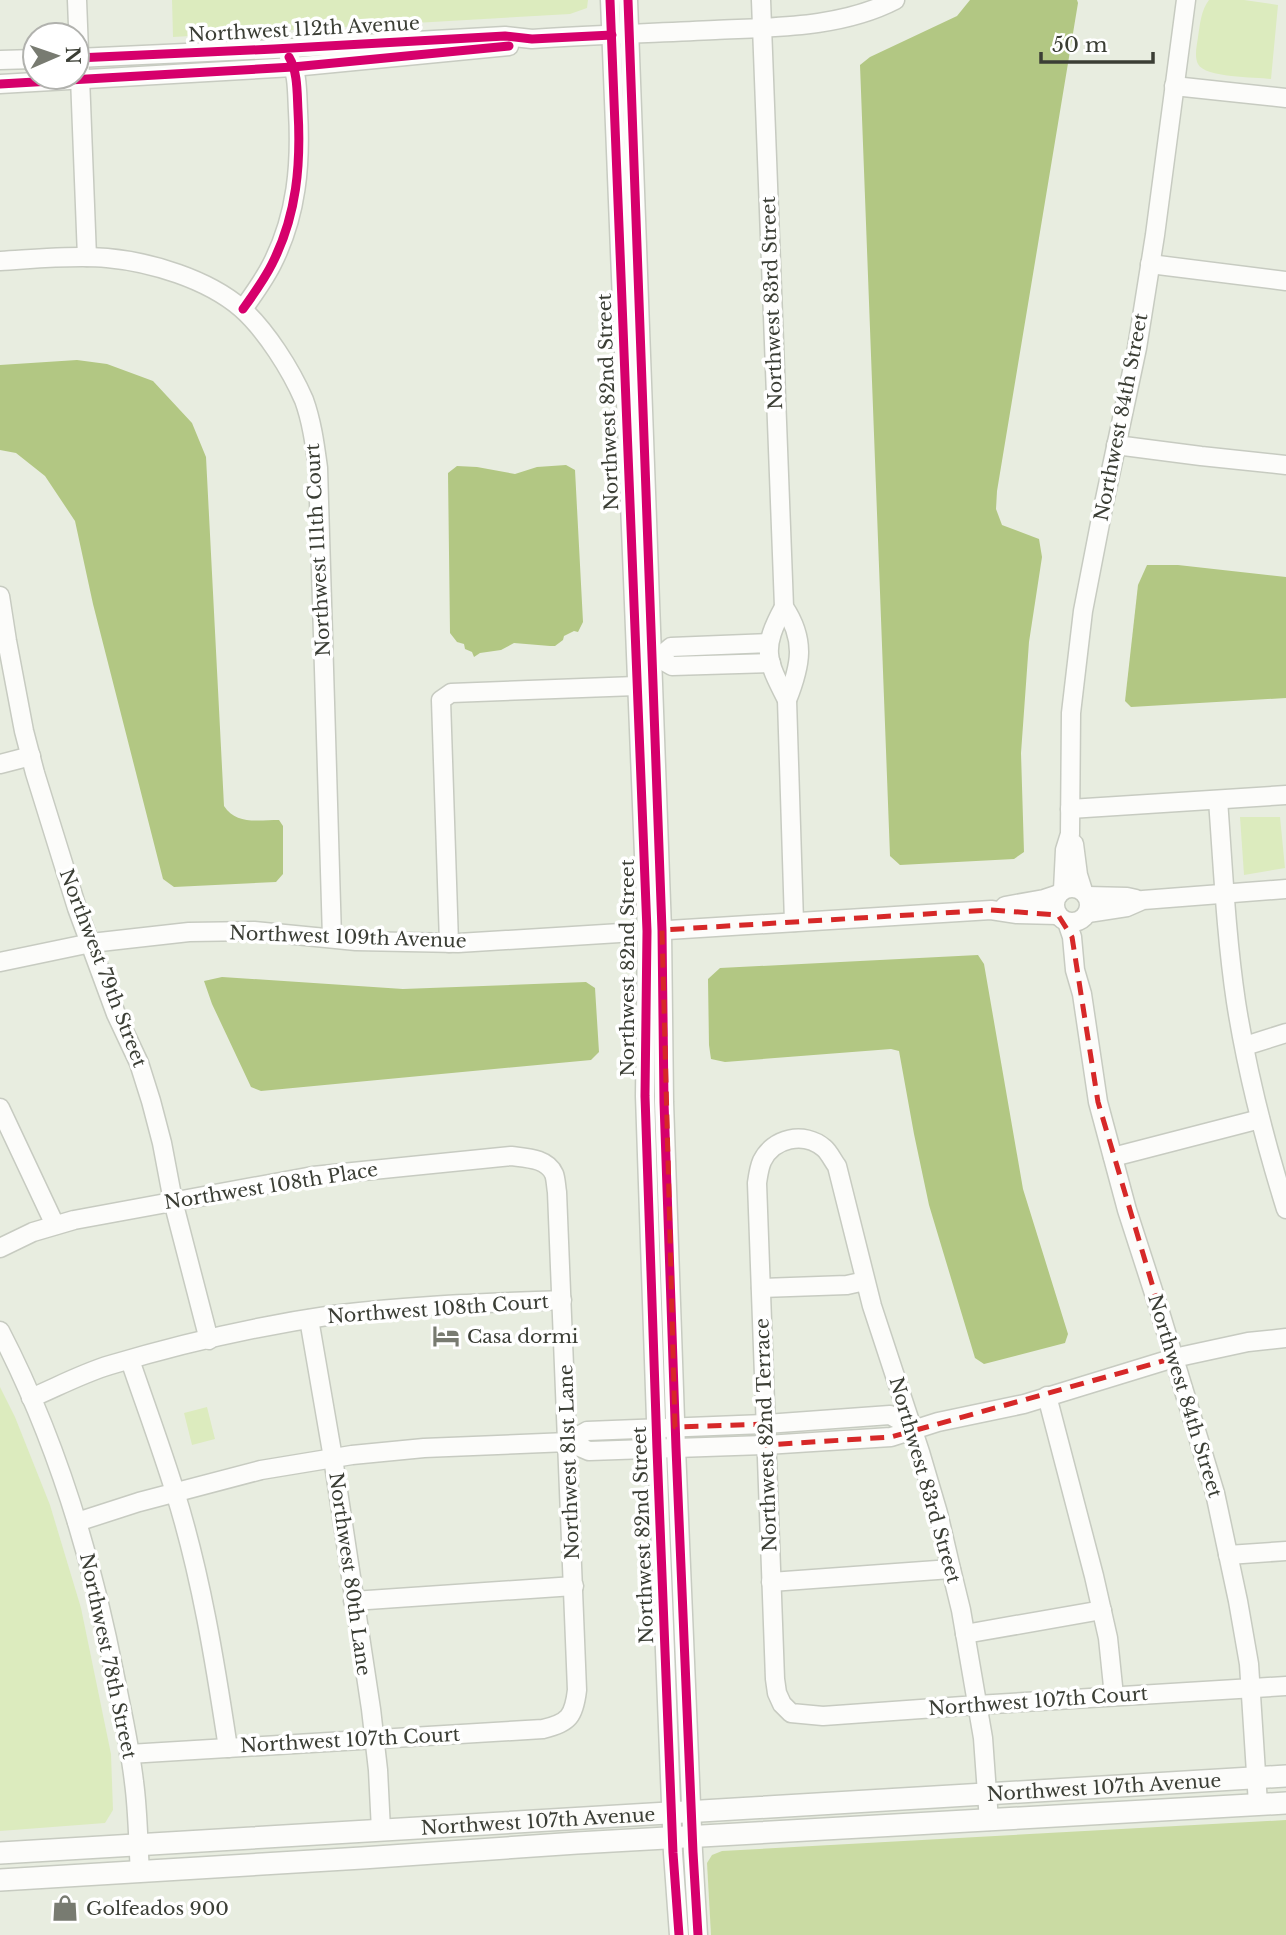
<svg xmlns="http://www.w3.org/2000/svg" width="1286" height="1935" font-family="'Libre Baskerville',serif">
<style>
.green{fill:#dcebbe}
.forest{fill:#cadba3}
.water{fill:#b2c783}
.lines{fill:none;stroke-linecap:round;stroke-linejoin:round}
.minor-casing{stroke:#c7cbc1;stroke-width:21}
.major-casing{stroke:#c7cbc1;stroke-width:24}
.minor{stroke:#fcfcfa;stroke-width:18}
.major{stroke:#fcfcfa;stroke-width:21}
.cycleway-casing{stroke:#fff;stroke-width:13}
.cycleway{stroke:#d6006c;stroke-width:9}
.marked{fill:none;stroke:#d62828;stroke-width:5;stroke-dasharray:14 9;stroke-linejoin:round}
.labels{text-anchor:middle;dominant-baseline:central;stroke-width:7;stroke-linejoin:round;paint-order:stroke}
.street-label{font-size:19px;fill:#3b3e35;stroke:#fff}
.poi-label{font-size:19px;fill:#3b3e35;stroke:#fff;text-anchor:start}
</style>
<rect width="100%" height="100%" fill="#e8ede0"/>
<g class="green">
<polygon points="172,0 588,0 587,8 570,14 173,37"/>
<path d="M 1209,0 L 1244,0 L 1278,5 L 1271,79 C 1255,77 1205,78 1198,64 C 1194,56 1197,45 1198,37 C 1200,24 1201,10 1209,0 Z"/>
<polygon points="1240,817 1280,817 1285,868 1244,875"/>
<polygon points="0,1387 15,1417 50,1505 81,1608 111,1754 113,1810 105,1823 0,1831"/>
<polygon points="207,1407 215,1439 192,1445 184,1413"/>
</g>
<polygon class="forest" points="1286,1820 1286,1935 711,1935 707,1863 712,1855 722,1851"/>
<g class="water">
<polygon points="970,0 1077,0 1078,3 997,491 996,509 1002,525 1039,539 1042,557 1029,642 1021,753 1024,852 1014,859 900,865 890,856 860,65 870,57 957,16"/>
<path d="M 77,360 L 107,364 L 153,381 L 192,423 L 206,457 L 224,806 C 236,825 259,820 279,820 L 283,826 L 283,874 L 276,882 L 174,887 L 163,879 L 93,604 L 75,521 L 45,476 L 16,453 L 0,450 L 0,365 Z"/>
<polygon points="566,465 575,470 583,622 578,632 574,631 564,636 563,640 555,646 550,646 514,643 501,650 480,653 474,657 472,652 465,649 464,644 457,642 450,633 448,473 457,466 477,467 515,474 537,467"/>
<polygon points="1147,565 1178,565 1286,577 1286,698 1131,707 1125,701 1138,585"/>
<polygon points="978,955 984,964 1023,1189 1068,1334 1065,1343 984,1364 975,1358 929,1205 914,1134 899,1051 891,1049 725,1062 711,1059 709,1045 708,979 720,968"/>
<polygon points="222,977 403,989 586,982 595,988 599,1052 591,1060 261,1091 251,1087 212,1004 204,981"/>
</g>
<g class="lines">
<defs>
<g id="minor">
<polyline points="77,0 87,257"/>
<polyline points="610,0 647,931 645,1096 657,1449 673,1853 679,1935"/>
<polyline points="628,0 662,930 664,1102 676,1448 693,1852 698,1935"/>
<path d="M 761,0 L 784,607 C 806,640 801,665 787,700 L 794,922"/>
<path d="M 77,58 L 274,49 L 505,36 L 532,39 C 593,35 654,33 715,30 C 774,27 841,28 895,0"/>
<polyline points="0,60 35,59"/>
<polyline points="0,84 293,67 509,46"/>
<polyline points="1174,86 1286,98"/>
<path d="M 0,261 C 35,259 72,255 107,258 C 151,262 207,279 241,308 C 266,330 291,370 304,400 C 312,422 315,446 318,468 L 332,938"/>
<polyline points="1150,264 1286,281"/>
<path d="M 243,309 C 253,295 264,280 272,264 C 297,215 301,164 298,111 C 297,94 298,72 289,57"/>
<polyline points="1116,445 1201,456 1286,465"/>
<polyline points="0,596 7,641 24,731 35,773 77,908 116,1014 139,1063 151,1101 162,1143 173,1201 209,1340"/>
<path d="M 784,607 C 761,649 766,659 787,700"/>
<polyline points="641,658 658,658 672,666 771,663"/>
<polyline points="658,658 671,647 769,643"/>
<polyline points="0,764 31,756"/>
<path d="M 1218,800 C 1223,867 1226,935 1236,1002 C 1247,1072 1265,1142 1286,1209"/>
<polyline points="1070,809 1286,795"/>
<polyline points="1074,844 1078,875 1083,891"/>
<circle cx="1072" cy="905" r="17"/>
<polyline points="1063,890 1065,850 1070,834 1071,713 1083,611 1102,513 1137,348 1155,235 1186,0"/>
<polyline points="1087,896 1127,897 1136,899"/>
<polyline points="1005,906 1044,899 1059,894"/>
<polyline points="1088,913 1127,907 1143,900 1286,889"/>
<polyline points="1067,922 1072,937 1075,970 1082,994 1098,1102 1127,1210 1159,1309 1215,1493 1238,1601 1249,1664 1258,1804"/>
<polyline points="449,943 441,700 451,693 636,686"/>
<polyline points="0,962 91,943 189,932 254,931 356,941 458,943 991,910 1017,914 1058,915"/>
<polyline points="1245,1046 1286,1033"/>
<polyline points="0,1108 55,1225"/>
<polyline points="1113,1157 1260,1119"/>
<path d="M 0,1248 L 33,1232 L 74,1220 L 313,1176 L 511,1156 C 526,1158 547,1158 554,1174 C 556,1179 556,1187 557,1192 L 577,1690 C 574,1716 569,1723 543,1729 L 129,1754"/>
<polyline points="761,1288 847,1285 865,1281"/>
<polyline points="309,1319 333,1458 371,1709 378,1770 381,1830"/>
<path d="M 0,1331 C 56,1439 92,1558 115,1677 C 122,1712 130,1747 134,1782 C 138,1811 138,1842 140,1872"/>
<path d="M 130,1360 C 145,1404 161,1447 175,1492 C 201,1575 215,1662 228,1748"/>
<polyline points="1047,1396 1094,1576 1108,1638 1114,1696"/>
<path d="M 31,1398 C 57,1387 83,1373 110,1365 C 183,1343 258,1326 333,1315 C 409,1305 486,1303 562,1300"/>
<polyline points="568,1442 587,1431 766,1424 890,1415 913,1428"/>
<polyline points="77,1522 139,1502 261,1470 352,1455 424,1448 568,1442 589,1451 766,1445 891,1437 938,1422 1024,1404 1174,1358 1248,1342 1286,1338"/>
<polyline points="1228,1555 1286,1551"/>
<polyline points="771,1582 951,1569"/>
<polyline points="353,1601 574,1586"/>
<polyline points="965,1634 1102,1610"/>
<path d="M 989,1821 L 983,1738 L 961,1610 L 951,1569 L 938,1513 L 920,1452 L 872,1306 L 837,1166 C 833,1161 829,1152 824,1148 C 804,1131 773,1138 762,1161 C 759,1168 758,1176 757,1183 L 775,1679 L 777,1693 L 782,1704 L 791,1713 L 823,1716 L 977,1705 L 1286,1686"/>
</g>
<g id="major">
<path id="s1" d="M 0,1853 L 1286,1776"/>
<polyline points="0,1880 362,1858 577,1843 1286,1803"/>
</g>
</defs>
<use href="#minor" class="minor-casing"/>
<use href="#major" class="major-casing"/>
<use href="#minor" class="minor"/>
<use href="#major" class="major"/>
<defs>
<g id="cycleway">
<polyline points="610,0 647,931 645,1096 657,1449 673,1853 679,1935"/>
<polyline points="628,0 662,930 664,1102 676,1448 693,1852 698,1935"/>
<polyline points="77,58 274,49 505,36 532,39 612,35"/>
<polyline points="0,84 293,67 509,46"/>
<path d="M 243,309 C 253,295 264,280 272,264 C 297,215 301,164 298,111 C 297,94 298,72 289,57"/>
</g>
</defs>
<use href="#cycleway" class="cycleway-casing"/>
<use href="#cycleway" class="cycleway"/>
</g>
<path class="marked" d="M 991,910 L 1058,915 L 1072,937 L 1098,1102 L 1174,1358 L 891,1437 L 766,1445 L 766,1424 L 675,1427 L 662,930 Z"/>
<defs>
<symbol id="hotel-bare" viewBox="-9 -9 18 18"><path d="M-6-4.5h1.5V1H6V5H4.5V3h-9V5H-6ZM-4 0a1.8 1.8 0 1 1 3.6 0ZM.5 0V-2.5h3Q6-2.5 6 0Z" fill="#787b71" stroke="#fff" stroke-width="2.5" paint-order="stroke"/></symbol>
<symbol id="shop-bare" viewBox="-9 -9 18 18"><path d="M-5-2.5h2.3a2.7 3.5 0 0 1 5.4 0H5L5.5 6h-11ZM-1.5-2.5h3a1.5 2.3 0 0 0-3 0Z" fill="#787b71" stroke="#fff" stroke-width="2.5" paint-order="stroke"/></symbol>
</defs>
<g fill-rule="evenodd">
<use href="#hotel-bare" x="427" y="1317" width="38" height="38"/>
<use href="#shop-bare" x="46" y="1889" width="38" height="38"/>
</g>
<g class="labels">
<g class="street-label">
<text transform="translate(304 29) rotate(-3)">Northwest 112th Avenue</text>
<text transform="translate(772 303) rotate(-92)">Northwest 83rd Street</text>
<text transform="translate(608 402) rotate(-92)">Northwest 82nd Street</text>
<text transform="translate(1121 417) rotate(-79)">Northwest 84th Street</text>
<text transform="translate(318 550) rotate(-93)">Northwest 111th Court</text>
<text transform="translate(348 937) rotate(2)">Northwest 109th Avenue</text>
<text transform="translate(103 968) rotate(69)">Northwest 79th Street</text>
<text transform="translate(627 968) rotate(-90)">Northwest 82nd Street</text>
<text transform="translate(271 1186) rotate(-9)">Northwest 108th Place</text>
<text transform="translate(438 1309) rotate(-4)">Northwest 108th Court</text>
<text transform="translate(1185 1396) rotate(73)">Northwest 84th Street</text>
<text transform="translate(766 1435) rotate(-92)">Northwest 82nd Terrace</text>
<text transform="translate(569 1462) rotate(-92)">Northwest 81st Lane</text>
<text transform="translate(925 1480) rotate(74)">Northwest 83rd Street</text>
<text transform="translate(643 1535) rotate(-92)">Northwest 82nd Street</text>
<text transform="translate(350 1574) rotate(82)">Northwest 80th Lane</text>
<text transform="translate(108 1656) rotate(78)">Northwest 78th Street</text>
<text transform="translate(1038 1701) rotate(-4)">Northwest 107th Court</text>
<text transform="translate(350 1740) rotate(-3)">Northwest 107th Court</text>
<text stroke="none"><textPath href="#s1" startOffset="1106">Northwest 107th Avenue</textPath></text>
<text stroke="none"><textPath href="#s1" startOffset="539">Northwest 107th Avenue</textPath></text>
</g>
<g class="poi-label">
<text x="467" y="1336">Casa dormi</text>
<text x="86" y="1908">Golfeados 900</text>
</g>
</g>
<g transform="translate(56 56) rotate(88)"><circle r="33" fill="#ffffff" stroke="#b1b2ae" stroke-width="2"/>
<path d="M0-5L12 26L0 18L-12 26Z" fill="#787b71"/>
<text y="-10" font-size="19" font-weight="bold" text-anchor="middle" fill="#3b3e35">N</text>
</g>
<path d="M1041 52v10h112v-10" fill="none" stroke="#3b3e35" stroke-width="3.5"/>
<text x="1052" y="52" font-size="21" fill="#3b3e35" stroke="#ffffff" stroke-width="5" paint-order="stroke">50 m</text>
</svg>
